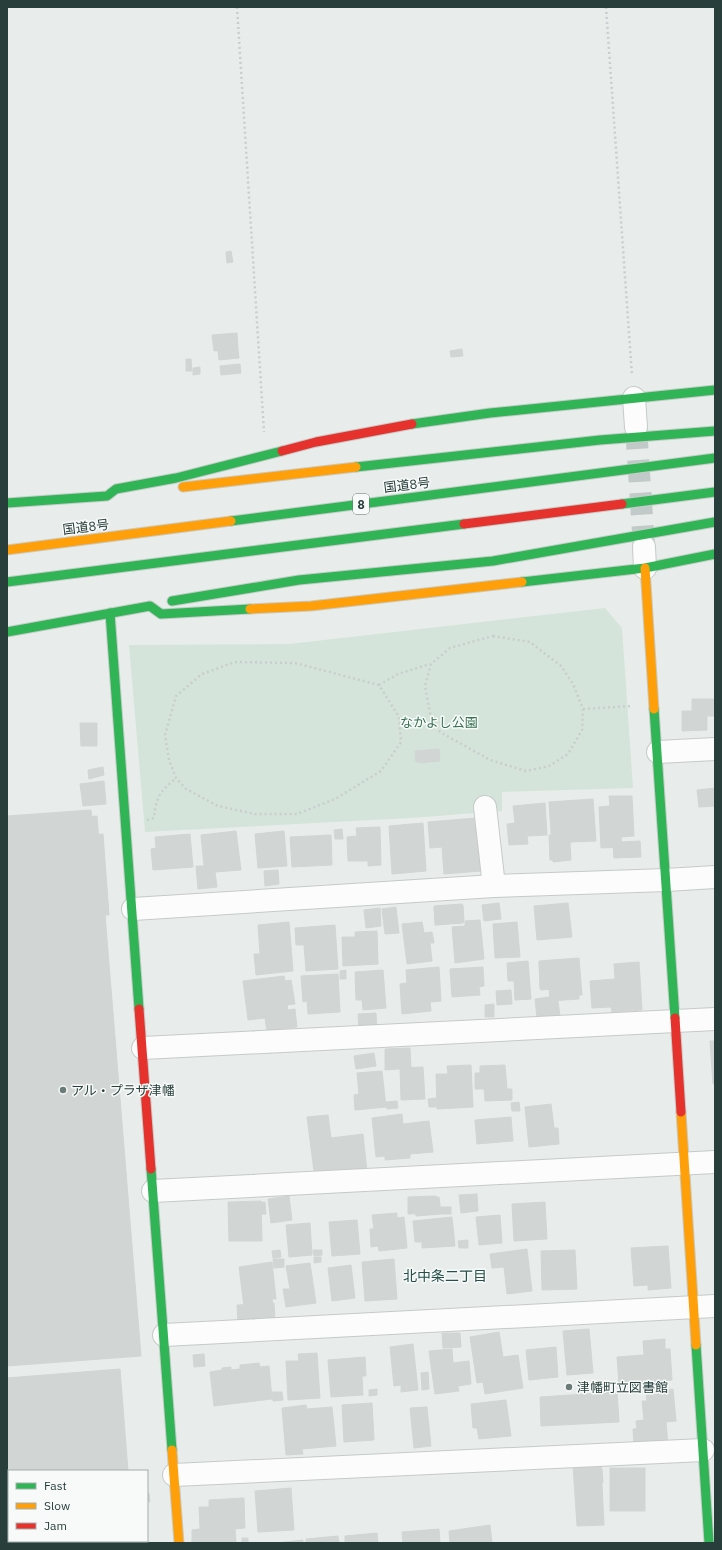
<svg xmlns="http://www.w3.org/2000/svg" width="722" height="1550" font-family="'IBM Plex Sans','Noto Sans JP',sans-serif">
<style>
.green{fill:#d4e4da}
.building{fill:#d1d5d4;stroke:#d1d6d4}
.lines{fill:none;stroke-linecap:round;stroke-linejoin:round}
.street-tunnel{stroke:#c1cac8;stroke-width:22;stroke-dasharray:22 11;stroke-linecap:butt}
.street-casing{stroke:#c5cac8;stroke-width:24}
.fast-casing{stroke:#c6cbc9;stroke-width:11}
.slow-casing{stroke:#c6cbc9;stroke-width:11}
.jam-casing{stroke:#c6cbc9;stroke-width:11}
.path{stroke:#c8cecd;stroke-width:2.5;stroke-dasharray:2 3;stroke-linecap:butt}
.street{stroke:#fcfcfc;stroke-width:22}
.fast{stroke:#30b455;stroke-width:9}
.slow{stroke:#ff9f0a;stroke-width:9}
.jam{stroke:#e5322d;stroke-width:9}
.poi-dot{fill:#6b7b78;stroke:#f7faf9;stroke-width:1.5}
.labels{text-anchor:middle;dominant-baseline:central;stroke-width:3;stroke-linejoin:round;paint-order:stroke}
.shield{fill:#f7faf9;stroke:#657673;stroke-width:1}
.shield-label{font-size:12px;font-weight:bold;fill:#273e3a}
.street-label{font-size:13px;fill:#273e3a;stroke:#f7faf9}
.park-label{font-size:13px;fill:#367151;stroke:#f7faf9}
.poi-label{font-size:13px;fill:#273e3a;stroke:#f7faf9;text-anchor:start}
.neighbourhood-label{font-size:14px;fill:#254f48;stroke:#f7faf9}
</style>
<rect width="100%" height="100%" fill="#e8edeb"/>
<polygon class="green" points="605,608 622,628 633,788 502,792 502,811 411,818 145,832 129,645 289,644"/>
<g class="building">
<polygon points="231,251 233,262 227,263 226,252"/>
<polygon points="237,333 238,349 214,351 212,335"/>
<polygon points="238,349 239,358 219,360 218,351"/>
<polygon points="462,349 463,356 451,357 450,351"/>
<polygon points="186,359 191,359 192,371 186,371"/>
<polygon points="240,364 241,373 221,375 220,366"/>
<polygon points="200,367 200,374 193,375 193,368"/>
<polygon points="692,699 715,699 715,732 715,716 707,716 707,730 682,731 682,711 692,711"/>
<polygon points="80,723 97,723 97,746 81,746"/>
<polygon points="439,749 440,761 416,762 415,751"/>
<polygon points="439,751 439,761 420,763 419,753"/>
<polygon points="103,767 104,775 89,779 88,770"/>
<polygon points="104,781 106,804 83,806 80,784"/>
<polygon points="715,788 715,806 699,807 697,790"/>
<polygon points="609,796 632,796 634,836 621,837 622,847 601,848 599,807 610,806"/>
<polygon points="593,799 596,841 570,842 571,860 553,862 549,802"/>
<polygon points="545,803 547,835 527,836 528,844 509,845 507,824 515,823 513,806"/>
<polygon points="91,810 93,834 7,840 7,816"/>
<polygon points="97,816 141,1356 7,1366 7,823"/>
<polygon points="476,818 481,871 444,874 442,847 430,848 428,822"/>
<polygon points="423,823 426,871 392,874 389,826"/>
<polygon points="380,827 381,865 368,866 368,861 348,861 347,837 357,836 356,828"/>
<polygon points="342,829 343,839 335,839 334,830"/>
<polygon points="236,831 241,870 215,872 217,887 198,889 196,866 204,866 201,835"/>
<polygon points="284,831 287,866 258,868 255,834"/>
<polygon points="103,834 109,915 100,915 94,835"/>
<polygon points="190,834 193,867 153,870 151,849 156,848 155,837"/>
<polygon points="331,835 332,865 292,867 290,837"/>
<polygon points="549,835 565,835 566,838 568,838 570,859 550,860"/>
<polygon points="640,841 641,857 614,858 613,845 621,845 621,842"/>
<polygon points="278,870 279,884 265,886 264,871"/>
<polygon points="499,903 501,919 484,921 482,905"/>
<polygon points="568,903 572,937 537,940 534,906"/>
<polygon points="462,904 463,923 435,925 434,906"/>
<polygon points="463,905 464,922 436,925 434,908"/>
<polygon points="396,907 399,933 385,934 382,909"/>
<polygon points="380,908 381,926 366,928 364,910"/>
<polygon points="480,920 484,959 455,963 452,927 465,926 465,921"/>
<polygon points="289,922 293,971 256,975 254,954 260,954 258,925"/>
<polygon points="422,922 424,933 432,932 434,943 430,943 432,961 407,964 402,924"/>
<polygon points="517,922 520,957 495,958 493,924"/>
<polygon points="335,925 338,969 306,971 304,945 296,945 295,928"/>
<polygon points="377,931 378,964 343,966 342,937 355,937 355,932"/>
<polygon points="579,958 582,995 554,997 553,989 541,990 539,961"/>
<polygon points="576,959 579,999 550,1001 549,989 540,989 539,962"/>
<polygon points="528,961 531,999 515,1000 514,981 508,981 507,963"/>
<polygon points="639,962 642,1010 612,1012 611,1007 592,1008 590,981 615,979 614,964"/>
<polygon points="439,967 441,1001 430,1002 431,1011 402,1014 400,984 407,983 406,970"/>
<polygon points="483,967 484,986 479,987 480,995 452,997 450,969"/>
<polygon points="346,970 346,979 340,979 340,971"/>
<polygon points="383,970 386,1008 363,1010 362,1000 356,1000 355,972"/>
<polygon points="338,974 340,1012 308,1014 307,1001 303,1002 301,976"/>
<polygon points="284,976 285,981 291,980 295,1004 287,1005 288,1010 295,1009 297,1027 267,1031 265,1018 248,1020 243,981"/>
<polygon points="511,990 512,1004 497,1005 496,991"/>
<polygon points="550,997 551,1002 558,1001 560,1016 537,1018 535,999"/>
<polygon points="494,1004 494,1017 485,1017 485,1005"/>
<polygon points="376,1013 377,1031 359,1032 358,1014"/>
<polygon points="710,1041 715,1041 715,1084 713,1084"/>
<polygon points="410,1048 411,1068 385,1070 385,1049"/>
<polygon points="374,1053 376,1066 356,1069 354,1056"/>
<polygon points="471,1065 473,1107 437,1109 436,1074 448,1074 447,1066"/>
<polygon points="505,1065 507,1089 512,1089 512,1100 485,1101 484,1089 475,1089 475,1073 480,1073 480,1066"/>
<polygon points="423,1067 425,1099 401,1100 400,1068"/>
<polygon points="382,1071 386,1107 355,1110 354,1095 359,1094 357,1073"/>
<polygon points="436,1098 436,1107 429,1107 428,1099"/>
<polygon points="397,1101 398,1108 387,1109 386,1102"/>
<polygon points="519,1102 520,1111 512,1111 511,1103"/>
<polygon points="551,1104 554,1128 558,1128 559,1144 529,1147 525,1107"/>
<polygon points="402,1114 403,1124 429,1121 433,1152 410,1154 410,1158 385,1160 385,1156 376,1157 372,1118"/>
<polygon points="328,1115 331,1138 363,1134 367,1172 315,1179 307,1117"/>
<polygon points="511,1117 513,1141 477,1144 475,1120"/>
<polygon points="477,1194 478,1211 461,1213 459,1195"/>
<polygon points="289,1196 292,1220 271,1223 268,1199"/>
<polygon points="436,1196 437,1213 408,1214 408,1197"/>
<polygon points="439,1197 441,1214 416,1216 415,1199"/>
<polygon points="261,1201 262,1241 229,1241 228,1202"/>
<polygon points="265,1202 266,1214 237,1215 237,1204"/>
<polygon points="545,1202 547,1239 514,1241 512,1204"/>
<rect x="441" y="1207" width="10" height="7"/>
<polygon points="397,1213 397,1218 404,1217 407,1248 379,1251 378,1246 371,1247 370,1229 374,1229 372,1215"/>
<polygon points="500,1215 502,1243 479,1245 476,1217"/>
<polygon points="452,1217 455,1246 422,1248 422,1242 415,1242 413,1221"/>
<polygon points="357,1220 360,1254 332,1256 329,1222"/>
<polygon points="310,1223 312,1255 289,1257 286,1225"/>
<polygon points="468,1240 468,1248 459,1248 458,1241"/>
<polygon points="668,1246 671,1288 648,1290 648,1285 634,1286 631,1248"/>
<polygon points="527,1249 532,1291 507,1294 504,1267 492,1268 490,1254"/>
<polygon points="280,1250 281,1257 273,1258 272,1251"/>
<polygon points="313,1250 322,1250 322,1255 314,1256"/>
<polygon points="575,1250 577,1289 542,1290 541,1251"/>
<polygon points="314,1257 321,1257 321,1262 314,1263"/>
<polygon points="273,1259 284,1259 284,1267 274,1268"/>
<polygon points="394,1259 397,1299 365,1301 362,1262"/>
<polygon points="272,1262 276,1299 272,1299 273,1306 252,1308 252,1305 244,1307 239,1267"/>
<polygon points="310,1263 316,1303 286,1307 283,1289 290,1289 286,1266"/>
<polygon points="351,1265 355,1298 332,1301 328,1268"/>
<polygon points="274,1303 275,1320 238,1322 237,1305"/>
<polygon points="589,1329 593,1373 567,1375 563,1331"/>
<polygon points="499,1332 503,1357 518,1355 523,1388 485,1394 483,1382 477,1383 470,1337"/>
<polygon points="442,1333 460,1333 461,1347 443,1348"/>
<polygon points="665,1339 665,1349 670,1349 672,1380 619,1384 617,1357 644,1355 643,1341"/>
<polygon points="413,1344 418,1390 401,1392 401,1385 394,1386 390,1347"/>
<polygon points="556,1347 558,1377 529,1380 526,1350"/>
<polygon points="452,1349 453,1363 469,1361 471,1384 458,1386 459,1391 435,1394 429,1351"/>
<polygon points="317,1353 320,1398 288,1400 286,1361 299,1361 298,1354"/>
<polygon points="204,1354 205,1366 194,1367 193,1355"/>
<polygon points="365,1357 366,1376 362,1376 363,1395 331,1397 328,1360"/>
<polygon points="259,1363 260,1367 269,1366 272,1399 214,1406 210,1372 222,1370 222,1368 231,1367 231,1370 240,1369 240,1365"/>
<polygon points="120,1369 128,1471 9,1471 9,1541 133,1541 133,1543 7,1543 7,1378"/>
<polygon points="428,1372 429,1389 422,1390 421,1373"/>
<polygon points="377,1389 377,1395 369,1396 369,1390"/>
<polygon points="673,1389 676,1421 666,1422 668,1445 639,1448 636,1421 644,1420 642,1401 647,1401 646,1391"/>
<polygon points="272,1392 282,1392 283,1400 273,1401"/>
<polygon points="617,1392 619,1422 541,1426 540,1397"/>
<polygon points="506,1400 511,1436 479,1439 477,1428 473,1428 471,1404"/>
<polygon points="372,1403 374,1440 344,1442 342,1405"/>
<polygon points="306,1405 307,1409 332,1407 336,1446 302,1449 303,1454 286,1455 282,1408"/>
<polygon points="427,1407 431,1446 414,1448 410,1408"/>
<polygon points="664,1427 665,1441 634,1444 633,1429"/>
<polygon points="601,1465 604,1525 577,1526 573,1466"/>
<rect x="610" y="1468" width="35" height="43"/>
<polygon points="602,1469 603,1483 577,1485 576,1470"/>
<polygon points="291,1488 294,1530 258,1532 255,1491"/>
<polygon points="147,1493 149,1493 150,1502 147,1502"/>
<polygon points="244,1498 245,1528 235,1529 236,1543 192,1543 192,1530 200,1529 199,1507 209,1507 209,1500"/>
<polygon points="490,1525 492,1543 450,1543 449,1531"/>
<polygon points="439,1529 440,1543 403,1543 402,1532"/>
<polygon points="377,1533 378,1543 345,1543 345,1536"/>
<polygon points="491,1535 491,1543 451,1543 450,1538"/>
<polygon points="338,1536 339,1543 306,1543 306,1539"/>
<rect x="242" y="1538" width="6" height="5"/>
<polygon points="303,1540 303,1543 276,1543"/>
</g>
<g class="lines">
<polyline class="street-tunnel" points="636,427 644,547"/>
<defs>
<g id="street">
<polyline points="634,398 636,427"/>
<polyline points="644,547 645,568"/>
<polyline points="658,752 715,749"/>
<polyline points="485,807 494,886"/>
<polyline points="133,909 494,886 666,880 715,877"/>
<polyline points="143,1048 715,1019"/>
<polyline points="153,1191 715,1162"/>
<polyline points="164,1335 715,1306"/>
<polyline points="174,1475 703,1450"/>
</g>
<g id="fast">
<polyline points="412,424 490,413 715,390"/>
<polyline points="356,467 600,440 715,431"/>
<polyline points="7,503 107,496 116,489 176,478 282,451"/>
<polyline points="622,504 715,492"/>
<polyline points="231,521 715,458"/>
<polyline points="7,582 464,524"/>
<polyline points="522,582 645,568 715,554"/>
<polyline points="172,601 299,580 493,561 715,522"/>
<polyline points="110,613 139,1009"/>
<polyline points="7,632 150,606 161,614 250,609"/>
<polyline points="654,709 675,1018"/>
<polyline points="151,1169 172,1450"/>
<polyline points="696,1345 709,1543"/>
</g>
<g id="slow">
<polyline points="183,487 356,467"/>
<polyline points="7,550 231,521"/>
<polyline points="645,568 654,709"/>
<polyline points="250,609 311,606 522,582"/>
<polyline points="681,1112 696,1345"/>
<polyline points="172,1450 179,1543"/>
</g>
<g id="jam">
<polyline points="282,451 316,442 412,424"/>
<polyline points="464,524 622,504"/>
<polyline points="139,1009 151,1169"/>
<polyline points="675,1018 681,1112"/>
</g>
</defs>
<use href="#street" class="street-casing"/>
<use href="#fast" class="fast-casing"/>
<use href="#slow" class="slow-casing"/>
<use href="#jam" class="jam-casing"/>
<g class="path">
<polyline points="237,7 264,432"/>
<polyline points="606,7 632,376"/>
<polygon points="493,636 530,642 561,666 573,684 583,709 582,730 568,754 549,766 526,771 490,760 440,732 430,713 425,686 431,664 450,648"/>
<polygon points="235,662 295,663 379,685 399,717 401,742 381,771 335,799 297,814 255,814 218,806 186,789 176,778 169,760 165,735 176,696 202,674"/>
<polyline points="379,685 398,674 430,664"/>
<polyline points="583,709 632,706"/>
<path d="M 147,820 L 154,818 C 156,796 160,792 176,778"/>
</g>
<use href="#street" class="street"/>
<use href="#fast" class="fast"/>
<use href="#slow" class="slow"/>
<use href="#jam" class="jam"/>
</g>
<g class="poi-dot">
<circle cx="63" cy="1090" r="4"/>
<circle cx="569" cy="1387" r="4"/>
</g>
<g class="labels">
<rect class="shield" x="353" y="494" width="16" height="20" rx="3"/>
<g class="shield-label">
<text x="361" y="504">8</text>
</g>
<g class="street-label">
<text transform="translate(407 485) rotate(-7)">国道8号</text>
<text transform="translate(86 527) rotate(-7)">国道8号</text>
</g>
<g class="park-label">
<text x="439" y="722">なかよし公園</text>
</g>
<g class="poi-label">
<text x="71" y="1090">アル・プラザ津幡</text>
<text x="577" y="1387">津幡町立図書館</text>
</g>
<g class="neighbourhood-label">
<text x="445" y="1276">北中条二丁目</text>
</g>
</g>
<rect width="722" height="1550" fill="none" stroke="#273e3a" stroke-width="16"/>
<rect x="8" y="1470" width="140" height="72" fill="#f7faf9" stroke="#a4afad"/>
<rect x="16" y="1483" width="20" height="6" fill="#30b455" stroke="#a4afad"/>
<text x="44" y="1490" font-size="12" fill="#273e3a">Fast</text>
<rect x="16" y="1503" width="20" height="6" fill="#ff9f0a" stroke="#a4afad"/>
<text x="44" y="1510" font-size="12" fill="#273e3a">Slow</text>
<rect x="16" y="1523" width="20" height="6" fill="#e5322d" stroke="#a4afad"/>
<text x="44" y="1530" font-size="12" fill="#273e3a">Jam</text>
</svg>
